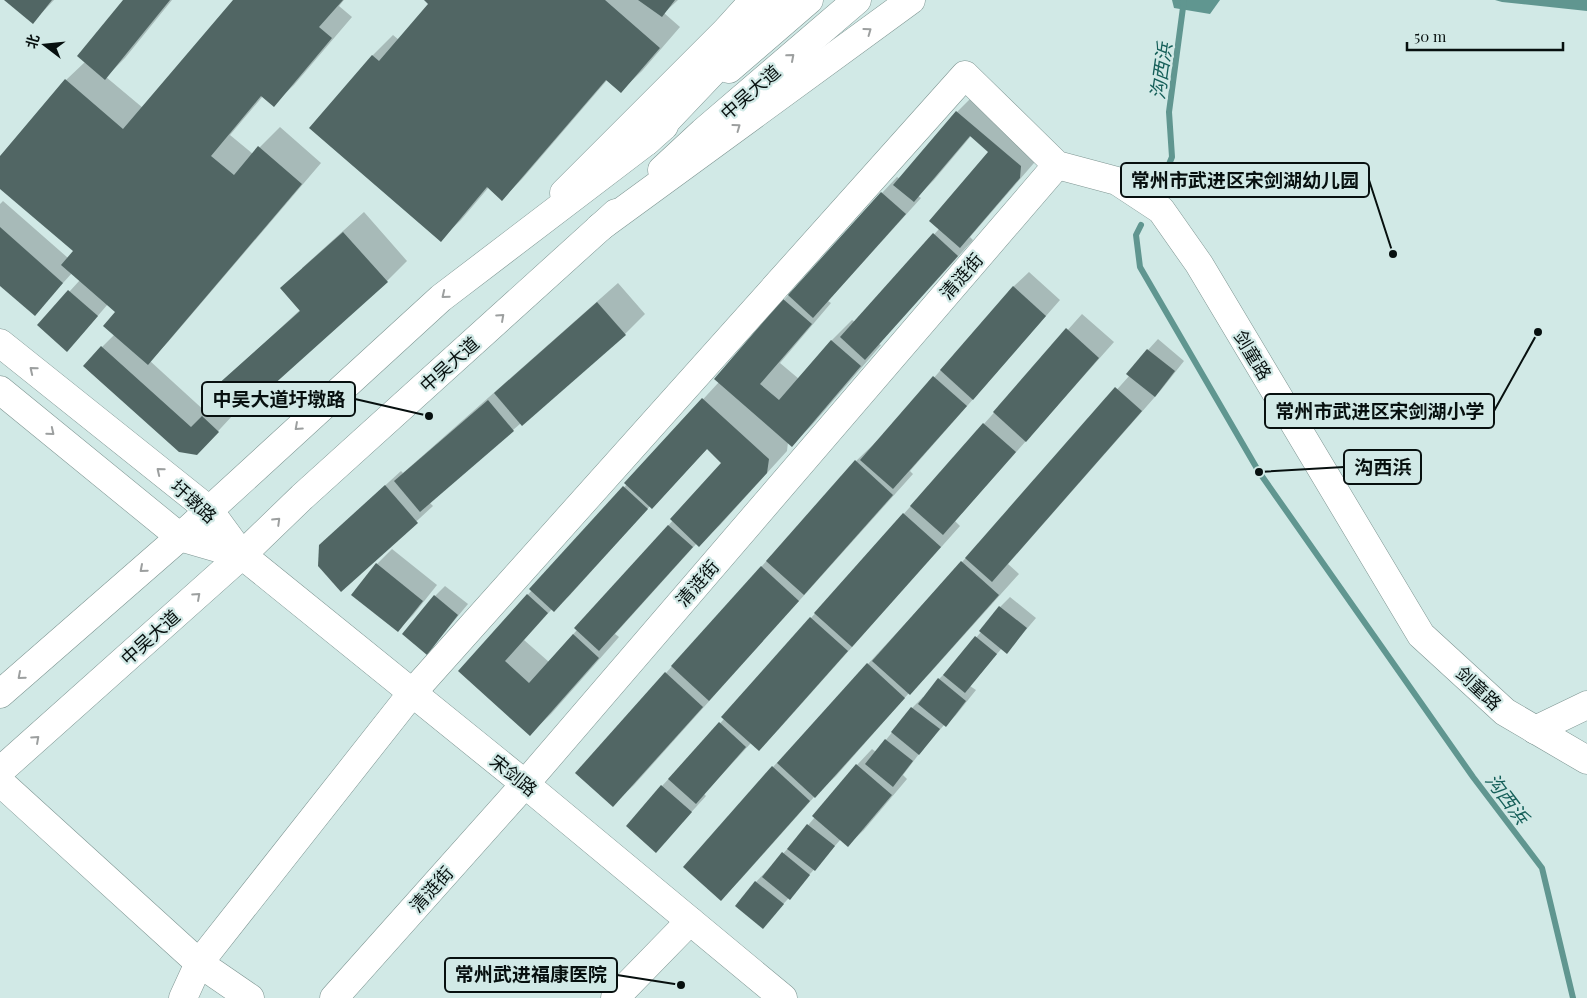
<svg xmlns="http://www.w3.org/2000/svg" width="1587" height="998" font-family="'Playfair Display','Noto Sans SC',serif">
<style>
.water{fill:#609690}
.shadow{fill:#0003;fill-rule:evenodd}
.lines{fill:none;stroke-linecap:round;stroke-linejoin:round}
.stream{stroke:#609690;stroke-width:6}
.building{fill:#516664}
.minor-casing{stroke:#7e9592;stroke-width:29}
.major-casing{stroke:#7e9592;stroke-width:29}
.highway-casing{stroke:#7e9592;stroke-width:29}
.minor{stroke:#fff;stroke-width:28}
.major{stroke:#fff;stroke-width:28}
.highway{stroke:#fff;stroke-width:28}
.oneway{stroke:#9c9f9f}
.labels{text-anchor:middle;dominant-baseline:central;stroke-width:4.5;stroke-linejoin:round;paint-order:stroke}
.street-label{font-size:18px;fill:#07100f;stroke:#d1e9e6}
.water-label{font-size:19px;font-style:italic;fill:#155f59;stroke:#d1e9e6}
.leader{fill:none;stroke:#07100f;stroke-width:2}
.callout-dot{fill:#07100f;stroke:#d1e9e6;stroke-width:2}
.callout{fill:#d1e9e6;stroke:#07100f;stroke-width:2}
.callout-label{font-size:19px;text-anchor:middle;font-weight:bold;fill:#07100f}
</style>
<rect width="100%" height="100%" fill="#d1e9e6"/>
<g class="water">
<polygon points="1172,0 1220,0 1210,14 1174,8"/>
<polygon points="1495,0 1587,0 1587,11 1502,2"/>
</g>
<g class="shadow">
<polygon points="6,0 54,0 33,22"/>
<polygon points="125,0 172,0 125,58 106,77 143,108 235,0 344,0 339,6 352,17 294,85 273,105 263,96 230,135 253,154 280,127 321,163 168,342 150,361 207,413 218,401 233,415 197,454 102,347 115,334 117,312 108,304 77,340 39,325 80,280 72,273 35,314 0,284 0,204 3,201 68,258 75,251 0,187 0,158 66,80 85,62"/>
<polygon points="426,0 678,0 664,13 680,27 642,71 621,91 608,79 522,179 502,199 489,187 461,220 440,240 310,128 373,55 393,35 399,40 430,4"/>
<path d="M 978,91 L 1040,156 L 970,237 L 973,240 L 879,344 L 881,345 L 812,425 L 792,445 L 788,442 L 787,451 L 720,525 L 699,545 L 697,543 L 615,634 L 619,637 L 551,714 L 530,734 L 460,671 L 532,590 L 531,589 L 627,484 L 626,483 L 719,382 L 784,300 L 882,193 L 897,177 L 900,179 L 957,112 ZM 971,136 L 990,152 L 939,229 L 855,322 L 852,320 L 832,340 L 799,379 L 780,363 L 831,303 L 828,301 L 921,198 L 918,196 L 934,180 ZM 708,448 L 723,463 L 549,662 L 524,640 L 552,609 L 554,610 L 570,595 L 651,505 L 652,507 Z"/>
<polygon points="364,212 407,261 387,281 241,412 218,386 301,309 302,268"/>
<polygon points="1029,272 1060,300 910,471 913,474 634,785 613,805 666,673 856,461 877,441 878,442 1013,287"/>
<polygon points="618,283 645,314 625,334 429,502 433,506 341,591 320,545 401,471 403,473"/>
<polygon points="1082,314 1114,342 955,521 960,526 779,729 759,750 751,743 704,794 706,796 656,851 662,786 724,719 811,618"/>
<polygon points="1158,339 1184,361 1161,390 1008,564 1019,574 930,673 909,693 836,776 815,796 741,879 721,899 773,767 974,549 1130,375 1148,350"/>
<polygon points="392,549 437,585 413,615 398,630 377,564"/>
<polygon points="445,586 468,604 427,653 435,596"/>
<polygon points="1010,597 1036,618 1007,652 1002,648 970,686 976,690 956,715 946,725 945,724 922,750 903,775 907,779 864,830 848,845 841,839 763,927 756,882 793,843 815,817 814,816 857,765 872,749 876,752 912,708 923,697 924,698 939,679 949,669 981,632 1000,607"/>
</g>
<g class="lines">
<g class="stream">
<polyline points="1164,176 1172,157 1169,112 1184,0"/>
<polyline points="1141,225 1136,235 1140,267 1259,472 1473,777 1542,868 1573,998"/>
</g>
</g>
<g class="building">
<polygon points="4,0 52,0 33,24"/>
<polygon points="123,0 170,0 105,80 77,56"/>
<polygon points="233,0 343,0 319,27 332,38 274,107 261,96 211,156 234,175 258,146 302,184 148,365 103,326 115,312 61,265 73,251 0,189 0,156 65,79 123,129"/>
<polygon points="424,0 605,0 660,48 621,93 606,80 502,201 487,187 441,242 309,128 372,55 379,61 428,4"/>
<polygon points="638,0 675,0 662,17"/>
<polygon points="956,111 1021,166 1020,178 960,248 929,221 988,152 970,136 914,202 893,185"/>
<polygon points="881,192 906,214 813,318 788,295"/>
<polygon points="0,227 63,283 35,316 0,286"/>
<polygon points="343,232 388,282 241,414 216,386 300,311 280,288"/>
<polygon points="933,233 958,256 865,360 840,337"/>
<polygon points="1013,286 1046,316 973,400 940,370"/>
<polygon points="68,290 98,316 67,352 37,325"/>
<polygon points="783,299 812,324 760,384 779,400 831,340 861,366 792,447 714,379"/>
<polygon points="597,302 626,335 522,426 494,393"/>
<polygon points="1066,328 1099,358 1026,442 993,412"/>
<polygon points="101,346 191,427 202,416 219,432 197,455 179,452 83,366"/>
<polygon points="1147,349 1175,371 1155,397 1126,374"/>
<polygon points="933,376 967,406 893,489 860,460"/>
<polygon points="1115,387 1142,411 992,582 965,558"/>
<polygon points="702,398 769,459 767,473 699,547 670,519 721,463 707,449 652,509 624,483"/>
<polygon points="488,400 514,431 420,512 394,481"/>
<polygon points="983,423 1016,452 943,535 910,506"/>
<polygon points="855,460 893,495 804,595 766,561"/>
<polygon points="385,485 418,523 341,592 318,566 319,545"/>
<polygon points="623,486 648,509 554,612 529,589"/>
<polygon points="903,513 941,547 852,647 814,613"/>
<polygon points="668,525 693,547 599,651 574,628"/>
<polygon points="961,561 999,595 910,695 872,661"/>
<polygon points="376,563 423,601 398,632 351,595"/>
<polygon points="761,566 799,601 709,701 671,666"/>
<polygon points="527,594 548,613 505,661 529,683 573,634 599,658 530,736 458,671"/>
<polygon points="434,595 458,615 427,655 402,634"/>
<polygon points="999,606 1027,628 1007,654 979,631"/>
<polygon points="810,617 848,651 759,751 721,717"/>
<polygon points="975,636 997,654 965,693 943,675"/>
<polygon points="867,663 905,698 815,798 777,763"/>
<polygon points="665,672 703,707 613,807 575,773"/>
<polygon points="938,678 966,701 946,727 918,704"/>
<polygon points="911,707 940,729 919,755 891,732"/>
<polygon points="719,722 746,747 696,804 668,779"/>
<polygon points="885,739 913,761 893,787 865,764"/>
<polygon points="856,764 892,795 848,847 812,816"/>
<polygon points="772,766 810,801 721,901 683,867"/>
<polygon points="661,785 692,812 656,853 626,826"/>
<polygon points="807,824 835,846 815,871 787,849"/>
<polygon points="782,852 810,875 790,900 762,877"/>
<polygon points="755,881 784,904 763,929 735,906"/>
</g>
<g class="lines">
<defs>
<g id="minor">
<polyline points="564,193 726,31 754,0"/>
<polyline points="1535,730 1587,705"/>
<polyline points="0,782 199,963 250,998"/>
<polyline points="183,998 199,963 412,693 965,75 1057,165 1117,181 1161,210 1199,264 1421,635 1505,712 1587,760"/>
<polyline points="334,998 525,784 1057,165"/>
<polyline points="615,998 690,921"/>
</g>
<g id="major">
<polyline points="729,69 809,0"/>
<polyline points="662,170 703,132 857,0"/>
<polyline points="0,343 209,510 242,555 525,784 783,998"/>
<polyline points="0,390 180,537 242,555"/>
<polyline points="0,694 180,537 441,298 647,141 664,126"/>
<polyline points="0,771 242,555 302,497 616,213"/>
</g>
<g id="highway">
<polyline points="647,141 781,0"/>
<polyline points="599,228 911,0"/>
</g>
</defs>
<use href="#minor" class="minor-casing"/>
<use href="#major" class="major-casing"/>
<use href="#highway" class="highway-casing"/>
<use href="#minor" class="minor"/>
<use href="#major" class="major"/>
<use href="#highway" class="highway"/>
</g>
<defs><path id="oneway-chevron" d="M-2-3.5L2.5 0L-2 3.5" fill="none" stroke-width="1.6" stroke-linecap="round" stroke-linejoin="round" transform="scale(1.25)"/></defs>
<g class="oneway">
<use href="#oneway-chevron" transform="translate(868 31) rotate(-36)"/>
<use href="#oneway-chevron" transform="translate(791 57) rotate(-41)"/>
<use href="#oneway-chevron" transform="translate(737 127) rotate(-36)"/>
<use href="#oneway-chevron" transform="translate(445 295) rotate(141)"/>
<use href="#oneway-chevron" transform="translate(501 317) rotate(-42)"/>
<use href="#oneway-chevron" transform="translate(33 370) rotate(-141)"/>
<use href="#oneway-chevron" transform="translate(298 427) rotate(138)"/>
<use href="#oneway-chevron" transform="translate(51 432) rotate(39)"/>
<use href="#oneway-chevron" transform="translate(160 471) rotate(-141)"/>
<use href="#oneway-chevron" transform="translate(277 521) rotate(-44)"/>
<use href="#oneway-chevron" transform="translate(143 569) rotate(139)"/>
<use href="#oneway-chevron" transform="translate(197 596) rotate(-42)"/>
<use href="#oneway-chevron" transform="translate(21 676) rotate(139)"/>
<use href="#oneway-chevron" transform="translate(36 739) rotate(-42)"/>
</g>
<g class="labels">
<g class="street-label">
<text transform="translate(750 92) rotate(-41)">中吴大道</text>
<text transform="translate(961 276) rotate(-49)">清涟街</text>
<text transform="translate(1253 355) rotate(59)">剑童路</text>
<text transform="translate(449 364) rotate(-42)">中吴大道</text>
<text transform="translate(194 501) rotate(42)">圩墩路</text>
<text transform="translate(697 583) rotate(-49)">清涟街</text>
<text transform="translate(150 637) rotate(-42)">中吴大道</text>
<text transform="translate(1479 688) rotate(43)">剑童路</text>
<text transform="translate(514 775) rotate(39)">宋剑路</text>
<text transform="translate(431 889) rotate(-48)">清涟街</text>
</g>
<g class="water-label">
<text transform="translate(1160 71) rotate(-82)">沟西浜</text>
<text transform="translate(1508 798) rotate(53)">沟西浜</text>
</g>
</g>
<path class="leader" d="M1393 254L1369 180M429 416L355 399M1538 332L1494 411M1259 472L1344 467M681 985L617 975"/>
<g class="callout-dot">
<circle cx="1393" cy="254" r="5"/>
<circle cx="429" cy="416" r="5"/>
<circle cx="1538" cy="332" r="5"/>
<circle cx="1259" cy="472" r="5"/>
<circle cx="681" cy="985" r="5"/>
</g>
<g class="callout">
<rect x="1121" y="163" width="248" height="34" rx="5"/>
<rect x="202" y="382" width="153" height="34" rx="5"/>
<rect x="1265" y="394" width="229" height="34" rx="5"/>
<rect x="1344" y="450" width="77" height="34" rx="5"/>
<rect x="445" y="958" width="172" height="34" rx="5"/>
</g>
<g class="callout-label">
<text x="1245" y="187">常州市武进区宋剑湖幼儿园</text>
<text x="279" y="406">中吴大道圩墩路</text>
<text x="1380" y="418">常州市武进区宋剑湖小学</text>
<text x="1383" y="474">沟西浜</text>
<text x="531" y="981">常州武进福康医院</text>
</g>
<g transform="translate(45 45) rotate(286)" stroke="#d1e9e6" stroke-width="4" paint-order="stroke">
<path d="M0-4L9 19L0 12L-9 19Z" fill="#07100f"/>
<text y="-8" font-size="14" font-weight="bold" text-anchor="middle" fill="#07100f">北</text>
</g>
<path d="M1407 42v8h156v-8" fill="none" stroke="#07100f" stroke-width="2.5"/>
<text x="1414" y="42" font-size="15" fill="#07100f" stroke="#d1e9e6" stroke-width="4" paint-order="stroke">50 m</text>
</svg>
